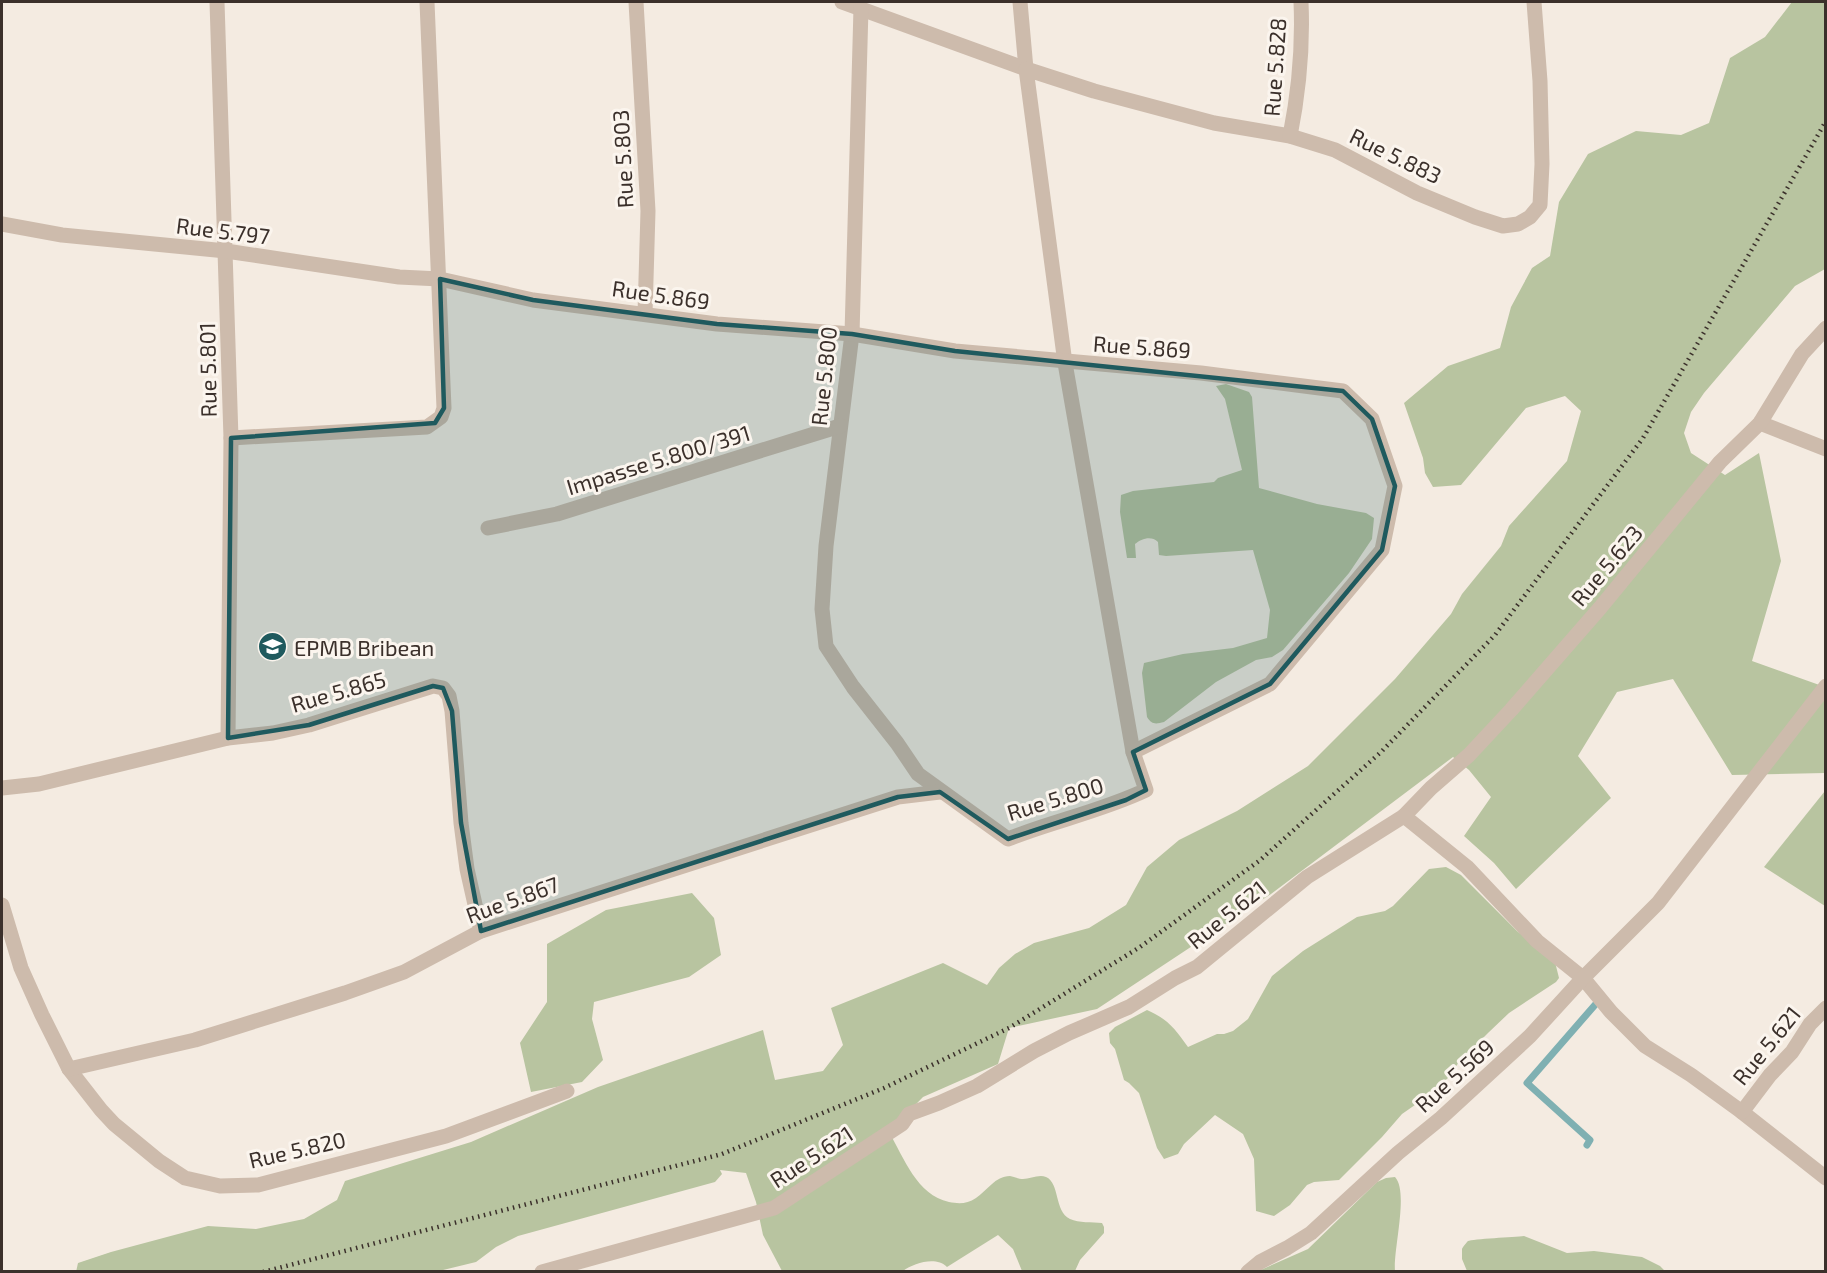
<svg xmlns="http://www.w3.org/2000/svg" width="1827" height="1273" font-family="'Exo 2',sans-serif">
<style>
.green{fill:#b8c4a0}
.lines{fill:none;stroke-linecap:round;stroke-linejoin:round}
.stream{stroke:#7fb0b2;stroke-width:7}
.street{stroke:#cdbbac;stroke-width:15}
.rail{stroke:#3b302b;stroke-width:4.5;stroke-dasharray:1.5 4.5;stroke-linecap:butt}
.marked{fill:#1f5a5e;fill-opacity:0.2;stroke:#1f5a5e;stroke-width:4.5;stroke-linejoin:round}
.labels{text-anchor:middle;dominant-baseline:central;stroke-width:6;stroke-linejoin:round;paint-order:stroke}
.street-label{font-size:22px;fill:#3b302b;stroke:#fbf5ee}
.poi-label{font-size:22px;fill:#3b302b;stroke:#fbf5ee;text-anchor:start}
</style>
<rect width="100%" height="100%" fill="#f4ebe1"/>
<g class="green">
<path d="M 1792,2 L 1825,2 L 1825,269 L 1795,286 L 1704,393 L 1691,412 L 1684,433 L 1691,453 L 1725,475 L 1759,453 L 1781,561 L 1752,661 L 1825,687 L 1825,773 L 1732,775 L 1673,679 L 1617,692 L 1578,756 L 1611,798 L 1516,889 L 1494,863 L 1464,836 L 1491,797 L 1469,770 L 1453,757 L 1271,894 L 1097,1009 L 1009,1028 L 998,1064 L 923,1097 L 889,1132 C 904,1158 917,1195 949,1202 C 959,1204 967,1204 976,1198 C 987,1191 995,1176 1010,1176 C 1014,1177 1019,1179 1023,1179 C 1030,1179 1039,1174 1046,1177 C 1060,1183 1054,1211 1070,1219 C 1079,1223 1092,1222 1102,1223 L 1104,1227 L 1104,1233 L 1080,1260 L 1075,1271 L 1022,1271 L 1013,1249 L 998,1235 L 947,1267 C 936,1256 914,1263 903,1271 L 782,1271 L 763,1235 L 756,1202 L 746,1173 L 720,1170 L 722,1174 L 715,1182 L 518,1236 L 496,1247 L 476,1262 L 439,1271 L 76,1272 L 78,1263 L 111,1252 L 208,1226 L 256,1229 L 304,1219 L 337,1200 L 345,1181 L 471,1142 L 598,1087 L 763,1030 L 775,1080 L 823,1071 L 843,1045 L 831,1008 L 943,963 L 987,985 L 999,968 L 1015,954 L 1034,943 L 1089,928 L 1126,905 L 1147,867 L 1179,840 L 1237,811 L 1308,766 L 1395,679 L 1451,614 L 1462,594 L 1501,546 L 1509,526 L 1567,461 L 1581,411 L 1565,396 L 1526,408 L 1461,485 L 1433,487 L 1425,473 L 1423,458 L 1404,403 L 1448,366 L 1500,348 L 1511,307 L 1532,268 L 1550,256 L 1559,202 L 1588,154 L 1636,131 L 1681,135 L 1709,123 L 1730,58 L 1765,37 Z"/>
<path d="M 1226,384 L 1249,392 L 1252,397 L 1259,488 L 1317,504 L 1366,513 L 1374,518 L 1372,539 L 1349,573 L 1283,650 L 1272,657 L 1256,660 L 1216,682 L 1164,722 C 1156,724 1152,725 1147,717 L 1142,673 L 1144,663 L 1183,654 L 1233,648 L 1267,638 L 1270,610 L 1253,550 L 1166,556 L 1159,555 L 1158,542 C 1151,535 1141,539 1135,544 L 1136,558 L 1127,558 L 1120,512 L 1121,495 L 1133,491 L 1214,482 L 1218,478 L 1242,470 L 1225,399 L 1216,386 Z"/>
<polygon points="1825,791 1825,906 1764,867"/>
<path d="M 1446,867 L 1461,875 L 1517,931 L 1555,962 L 1559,978 L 1556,982 L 1509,1013 L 1488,1033 L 1459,1062 L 1448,1078 L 1425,1098 L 1402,1114 L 1382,1137 L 1339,1180 L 1314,1182 L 1307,1185 L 1290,1205 L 1274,1216 L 1256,1211 L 1254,1159 L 1243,1134 L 1215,1115 L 1184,1144 L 1178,1154 L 1164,1159 L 1157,1148 L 1139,1093 L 1129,1083 L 1124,1080 L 1115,1049 L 1110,1043 L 1109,1033 L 1115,1027 L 1147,1010 C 1168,1019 1175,1029 1188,1047 L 1217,1034 L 1224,1034 L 1233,1031 L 1248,1019 L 1272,976 L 1303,951 L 1357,917 L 1385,911 L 1393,906 L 1429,869 Z"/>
<polygon points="692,893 714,918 721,955 689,977 594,1002 592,1019 603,1060 582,1082 531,1092 520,1043 547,1002 547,944 606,910"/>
<path d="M 1395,1177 C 1409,1192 1393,1250 1395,1271 L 1256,1272 L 1308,1249 L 1377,1182 L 1386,1178 Z"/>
<path d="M 1524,1236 L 1567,1253 L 1594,1251 L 1642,1257 L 1660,1266 L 1665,1271 L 1467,1271 L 1462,1259 L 1462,1249 C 1462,1248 1467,1242 1468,1241 C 1472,1239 1515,1237 1524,1236 Z"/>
</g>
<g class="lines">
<polyline class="stream" points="1587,1145 1590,1140 1527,1083 1601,998"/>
<g class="street">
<polyline points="217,2 231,438 228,738"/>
<polyline points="636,2 648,211 645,314"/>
<polyline points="842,2 1026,69 1020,2"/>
<path d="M 861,8 L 852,334 L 826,546 L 822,609 L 826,646 L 853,687 L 897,743 L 918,774 L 1008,839 C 1053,821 1102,811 1146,790 L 1133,752 L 1065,363 L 1026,69 L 1094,91 L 1214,123 L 1290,136 L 1335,150 L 1417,193 L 1475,217 L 1503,226 L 1518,224 L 1530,217 L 1540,205 L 1542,164 L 1540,81 L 1534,2"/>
<path d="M 1290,136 C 1299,91 1303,47 1301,2"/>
<polyline points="2,224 62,235 226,251 399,277 440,279 533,300 717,324 852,334 955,351 1201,373 1343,391 1372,419 1395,486 1382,550 1270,684 1133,752"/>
<polyline points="1760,423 1826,449"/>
<polyline points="231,438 427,427 441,417 444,408 427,2"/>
<polyline points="488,528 557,514 840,426"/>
<polyline points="2,788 39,784 228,738 273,733 309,725 433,686 443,688 449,696 452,711 461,823 467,869 481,931"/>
<polyline points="1404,816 1431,788 1469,755 1511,710 1600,608 1720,462 1760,423 1802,354 1826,328"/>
<polyline points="2,905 21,968 42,1015 69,1069 101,1110 114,1124 159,1161 185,1178 220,1186 258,1185 446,1136 567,1091"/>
<polyline points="69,1069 195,1040 345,993 404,972 481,931 898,797 940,792"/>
<polyline points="1742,1112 1826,1178"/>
<polyline points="542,1272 774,1208 902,1124 909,1114 939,1103 977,1086 1034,1051 1069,1033 1129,1007 1175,978 1197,967 1307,877 1404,816 1467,867 1537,941 1583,978 1611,1012 1645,1046 1691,1075 1742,1112 1770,1075 1792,1052 1810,1024 1826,1008"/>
<polyline points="1248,1272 1260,1262 1287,1248 1311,1233 1398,1153 1441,1118 1530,1036 1583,978 1658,903 1826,686"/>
</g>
<polyline class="rail" points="263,1272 722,1154 884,1088 1009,1028 1140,947 1259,861 1381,752 1495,635 1643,438 1826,121"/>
</g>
<path class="marked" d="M 440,279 L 533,300 L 717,324 L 852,334 L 955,351 L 1343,391 L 1372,419 L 1395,486 L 1382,550 L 1270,684 L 1133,752 L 1146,790 L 1126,800 L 1008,839 L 940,792 L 898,797 L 481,931 L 461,823 L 452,711 L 443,688 L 433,686 L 309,725 L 228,738 L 231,438 L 435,423 L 444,408 Z"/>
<defs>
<symbol id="school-disc" viewBox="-11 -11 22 22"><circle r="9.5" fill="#1f5a5e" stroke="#fbf5ee"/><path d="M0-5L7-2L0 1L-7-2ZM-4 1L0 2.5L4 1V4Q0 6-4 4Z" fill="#fff"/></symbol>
</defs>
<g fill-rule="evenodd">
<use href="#school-disc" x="256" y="630" width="33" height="33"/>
</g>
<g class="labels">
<g class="street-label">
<text transform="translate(1274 67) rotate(-86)">Rue 5.828</text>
<text transform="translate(1396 155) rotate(26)">Rue 5.883</text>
<text transform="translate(622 159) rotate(-93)">Rue 5.803</text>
<text transform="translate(223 230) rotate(7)">Rue 5.797</text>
<text transform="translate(661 294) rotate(8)">Rue 5.869</text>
<text transform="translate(1142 346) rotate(4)">Rue 5.869</text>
<text transform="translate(207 370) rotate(-91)">Rue 5.801</text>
<text transform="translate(823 376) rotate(-84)">Rue 5.800</text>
<text transform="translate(658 459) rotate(-17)">Impasse 5.800/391</text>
<text transform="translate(1606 565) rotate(-50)">Rue 5.623</text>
<text transform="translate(338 691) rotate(-16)">Rue 5.865</text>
<text transform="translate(1055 798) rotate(-17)">Rue 5.800</text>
<text transform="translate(512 899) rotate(-20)">Rue 5.867</text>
<text transform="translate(1226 914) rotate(-39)">Rue 5.621</text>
<text transform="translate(1766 1045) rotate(-51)">Rue 5.621</text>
<text transform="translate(1454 1075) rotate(-42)">Rue 5.569</text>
<text transform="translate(297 1149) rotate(-13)">Rue 5.820</text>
<text transform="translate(811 1156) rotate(-33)">Rue 5.621</text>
</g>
<g class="poi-label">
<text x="294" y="647">EPMB Bribean</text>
</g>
</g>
<rect width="1827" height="1273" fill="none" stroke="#3b302b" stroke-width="6"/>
</svg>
